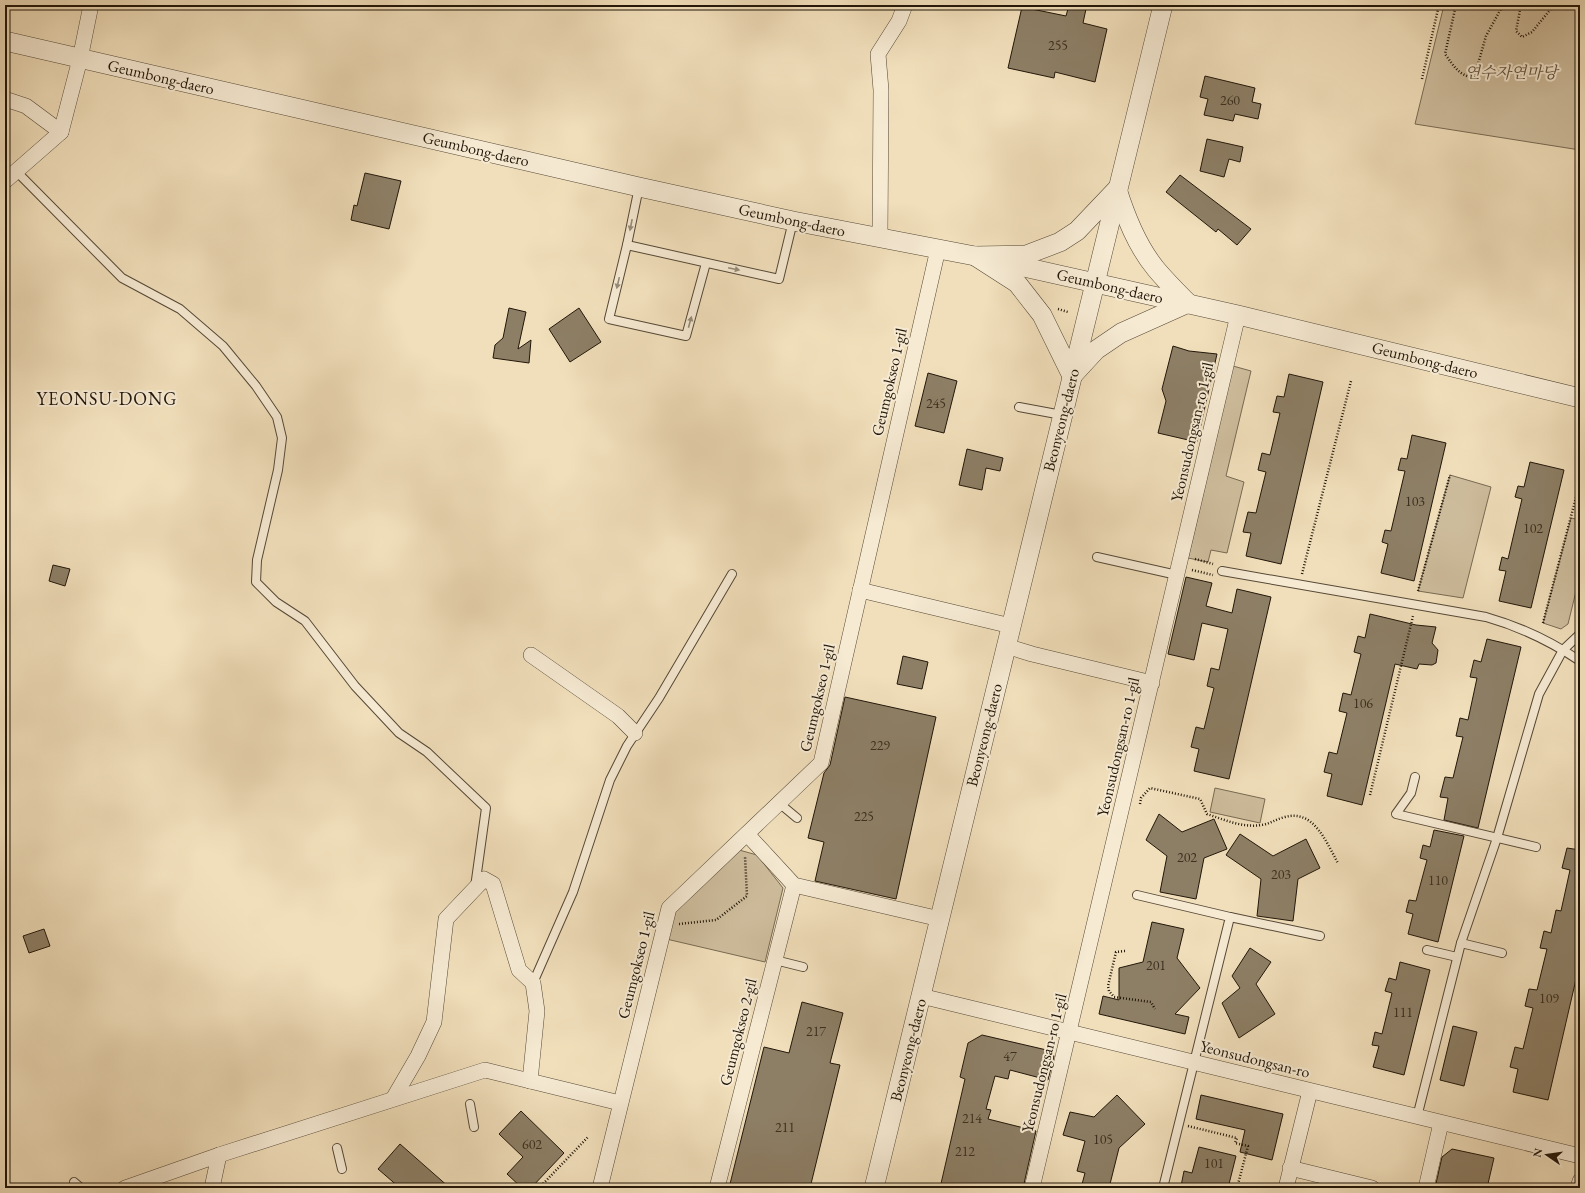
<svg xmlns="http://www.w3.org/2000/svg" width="1585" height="1193" font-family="'EB Garamond','Noto Serif KR',serif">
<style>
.green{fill:#cebd9d;stroke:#786a53}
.building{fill:#8d7f66;stroke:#211609}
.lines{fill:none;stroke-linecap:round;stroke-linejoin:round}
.service-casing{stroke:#554836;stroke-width:10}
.minor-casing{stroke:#554836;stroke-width:16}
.tertiary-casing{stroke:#554836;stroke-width:20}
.path{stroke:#211609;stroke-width:2.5;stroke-dasharray:1 2;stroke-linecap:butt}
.service{stroke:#f6ead3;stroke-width:8}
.minor{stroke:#f6ead3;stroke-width:15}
.tertiary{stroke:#f6ead3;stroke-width:19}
.oneway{fill:#968b78}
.labels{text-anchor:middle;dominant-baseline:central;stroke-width:4;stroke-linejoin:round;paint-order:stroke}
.number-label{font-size:14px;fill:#3c3020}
.park-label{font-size:16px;font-style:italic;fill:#5e503d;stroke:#f6ead3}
.street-label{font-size:16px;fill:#211609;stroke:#f6ead3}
.quarter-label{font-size:18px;letter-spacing:1px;fill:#211609;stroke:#f6ead3}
</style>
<rect width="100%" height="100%" fill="#f1dfbb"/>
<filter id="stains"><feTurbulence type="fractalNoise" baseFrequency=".005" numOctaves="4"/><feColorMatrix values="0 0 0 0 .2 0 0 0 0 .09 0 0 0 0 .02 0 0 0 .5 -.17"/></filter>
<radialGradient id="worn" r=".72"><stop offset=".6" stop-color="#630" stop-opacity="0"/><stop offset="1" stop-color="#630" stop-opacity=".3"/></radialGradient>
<g class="green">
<polygon points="1444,5 1580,5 1580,150 1415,124"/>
<polygon points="1233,366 1251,371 1226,476 1244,482 1227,553 1211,550 1208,562 1188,558"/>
<polygon points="1450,475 1491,487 1463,598 1418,591"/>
<polygon points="1571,518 1580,520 1580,575 1568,624 1561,629 1543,623"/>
<polygon points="1215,788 1265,799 1260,823 1210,812"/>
<polygon points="732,848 757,855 783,888 765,962 662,938 669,908"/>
</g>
<g class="building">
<polygon points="1069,5 1086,9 1083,23 1107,29 1095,82 1055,72 1054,78 1008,68 1022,7 1066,16"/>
<polygon points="1205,76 1255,88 1252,102 1261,104 1258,119 1235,114 1233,121 1204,115 1208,99 1200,97"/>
<polygon points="1207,139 1243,147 1240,162 1229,159 1224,177 1200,171"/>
<polygon points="365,173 401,181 389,229 351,220 354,205 357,206"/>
<polygon points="1180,175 1251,229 1237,245 1218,229 1216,232 1166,192"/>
<polygon points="509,308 526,312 518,349 531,340 529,363 493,358 495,345 503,338"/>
<polygon points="579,308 601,342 570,362 549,329"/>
<polygon points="1173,346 1189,351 1217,354 1197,442 1158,433 1166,401 1162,389"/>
<polygon points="928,373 957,381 944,433 915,426"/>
<polygon points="1289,374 1323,382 1281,564 1246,556 1251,533 1243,532 1248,512 1256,513 1266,472 1258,470 1262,453 1270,455 1280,413 1273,412 1277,396 1284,397"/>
<polygon points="1412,435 1446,443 1414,581 1381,573 1388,544 1382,542 1385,530 1391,531 1405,471 1398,470 1401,458 1407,459"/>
<polygon points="967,449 1003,458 1000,471 986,468 982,490 959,485"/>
<polygon points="1530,462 1564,470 1531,608 1499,601 1506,571 1499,570 1502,557 1508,559 1522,499 1515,497 1518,486 1524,487"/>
<polygon points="53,565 70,569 65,586 49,581"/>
<polygon points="1186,577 1212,583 1206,606 1232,613 1237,589 1271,597 1229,779 1194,771 1199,749 1191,747 1196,727 1204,729 1214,688 1207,686 1211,668 1219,670 1228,629 1202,623 1194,660 1168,654"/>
<polygon points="1370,614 1416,625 1436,627 1432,643 1438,650 1436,663 1432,665 1419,664 1417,669 1395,664 1362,805 1327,796 1332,774 1324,772 1329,752 1337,754 1347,713 1339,711 1343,693 1351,695 1361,654 1354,652 1358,636 1365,638"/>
<polygon points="1487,639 1521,647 1478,828 1444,820 1448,798 1440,797 1445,777 1453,778 1463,737 1456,736 1460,718 1468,720 1477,678 1470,677 1474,660 1481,662"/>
<polygon points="903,656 928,662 922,689 897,684"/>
<polygon points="845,697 936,717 896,899 815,881 824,842 808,838 824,773 830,765"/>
<polygon points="1159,814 1182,832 1214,819 1227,849 1204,858 1196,899 1160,892 1167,856 1146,840"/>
<polygon points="1434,830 1464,836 1438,942 1408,934 1413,914 1406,912 1409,900 1416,901 1427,860 1420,858 1423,845 1430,847"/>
<polygon points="1240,834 1273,856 1306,839 1320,868 1298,879 1293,921 1257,916 1261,879 1226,855"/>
<polygon points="1567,848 1580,850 1580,962 1548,1100 1513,1092 1518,1069 1510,1067 1515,1047 1523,1049 1533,1008 1525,1006 1529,989 1537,990 1547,949 1540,948 1544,931 1551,933 1556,910 1561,911 1570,870 1562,868"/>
<polygon points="1152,922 1184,929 1177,958 1200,988 1175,1014 1189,1017 1185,1034 1099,1014 1103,996 1119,1000 1119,968 1143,962"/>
<polygon points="44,929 50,946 29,953 23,936"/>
<polygon points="1250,948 1271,962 1256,984 1275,1014 1239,1038 1222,1003 1240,988 1232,976"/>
<polygon points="1400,962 1430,970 1404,1075 1373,1067 1379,1046 1372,1045 1375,1032 1382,1034 1392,993 1385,991 1389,978 1396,980"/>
<polygon points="802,1002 843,1013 830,1063 840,1065 810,1188 729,1188 764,1047 789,1053"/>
<polygon points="1453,1026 1477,1032 1464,1086 1440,1080"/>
<polygon points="982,1035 1051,1051 1054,1056 1048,1080 1010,1070 1008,1079 995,1076 986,1109 991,1110 988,1119 1036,1131 1023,1188 940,1188 965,1079 960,1077 968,1043"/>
<polygon points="1117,1095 1145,1124 1119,1148 1109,1188 1081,1188 1085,1173 1077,1171 1085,1141 1063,1135 1070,1112 1094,1117"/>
<polygon points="1201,1095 1283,1114 1272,1160 1240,1152 1245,1130 1196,1119"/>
<polygon points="521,1111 564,1153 531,1188 522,1188 507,1174 523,1157 499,1134"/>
<polygon points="400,1144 450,1188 400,1188 378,1169"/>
<polygon points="1199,1147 1236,1156 1228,1188 1189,1188 1181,1186 1184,1171 1192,1173"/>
<polygon points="1452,1149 1494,1158 1487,1188 1435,1188 1442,1157"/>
</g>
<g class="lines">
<defs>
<g id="service">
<polyline points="16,171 122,278 180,309 223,346 256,386 277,417 282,438 278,470 257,560 256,582 276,602 305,621 355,686 399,733 427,752 486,808 475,887"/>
<polyline points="639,187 627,245 779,279 793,221"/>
<polyline points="627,245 609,319 686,336 706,263"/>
<polyline points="1019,407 1062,415"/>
<polyline points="1097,557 1177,575"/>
<path d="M 1222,571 L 1486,617 C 1521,627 1549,640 1580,661"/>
<polyline points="1415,777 1411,793 1396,814 1536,847"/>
<polyline points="779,803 797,818"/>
<polyline points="1137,895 1230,917 1163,1188"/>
<polyline points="1230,917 1320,936"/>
<polyline points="1461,943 1502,953"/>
<polyline points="1427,950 1457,957"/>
<polyline points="775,960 803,967"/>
<polyline points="533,983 573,892 610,780 627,746 659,698 732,574"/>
<polyline points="470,1104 474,1127"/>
<polyline points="1417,1117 1461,943 1497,838 1539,694 1563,650 1580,634"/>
<polyline points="337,1148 342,1169"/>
<polyline points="74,1182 81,1188"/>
</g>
<g id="minor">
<polyline points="5,99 26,106 61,132"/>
<polyline points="5,181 61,132 80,59 91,5"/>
<polyline points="880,237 881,90 878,54 899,21 905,5"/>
<polyline points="860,590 1011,626"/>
<polyline points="1006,646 1032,654 1152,683"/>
<polyline points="531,655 618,716 635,733"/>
<polyline points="747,834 794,885 940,919"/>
<polyline points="921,996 1580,1156"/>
<polyline points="393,1099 418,1056 434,1022 446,919 484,879 493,884 519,970 533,983 537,1011 530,1081"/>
<polyline points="1290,1168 1372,1188"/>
<polyline points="125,1188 219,1155 485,1070 620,1103"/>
<polyline points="212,1188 219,1155"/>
<polyline points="600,1188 669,908 821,763 938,249"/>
<polyline points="717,1188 794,885"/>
<polyline points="1032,1188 1238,315"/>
<polyline points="1286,1188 1310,1091"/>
<polyline points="1426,1188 1441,1123"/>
<polyline points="1578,1188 1580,1181"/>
</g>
<g id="tertiary">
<polyline points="5,41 639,187 793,221 975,256 1238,315 1580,398"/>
<path d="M 1117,189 C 1126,218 1137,246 1156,269 C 1166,281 1177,292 1188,303 L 1121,333 L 1096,350 L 1072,376 L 1042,315 L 1017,283 L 975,256 L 1026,255 L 1060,242 L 1077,231 Z"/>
<polyline points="874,1188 1163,5"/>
</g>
</defs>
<use href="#service" class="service-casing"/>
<use href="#minor" class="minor-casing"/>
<use href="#tertiary" class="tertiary-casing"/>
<g class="path">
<path d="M 1456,5 L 1445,54 C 1454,66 1458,75 1474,78 L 1486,36 L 1503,5"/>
<polyline points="1521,5 1516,31 1522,37 1532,32 1554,5"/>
<polyline points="1422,79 1439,5"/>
<polyline points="1058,309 1068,312"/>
<polyline points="1195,559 1213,564"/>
<polyline points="1192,570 1213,575"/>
<polyline points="1302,574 1351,381"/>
<polyline points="1418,591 1450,475"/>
<polyline points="1543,623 1579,486"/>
<polyline points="1370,795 1413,616"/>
<path d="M 1140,804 L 1141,798 L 1150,788 L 1200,799 L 1207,814 C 1225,820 1243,828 1261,825 C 1270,824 1276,819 1285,817 C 1314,809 1326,842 1338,863"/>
<polyline points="679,924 716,920 747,896 745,856"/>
<polyline points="1125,951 1116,952 1108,986 1109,991 1114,997 1151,1002 1155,1009"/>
<polyline points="1188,1126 1237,1138 1235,1143 1248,1146 1237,1188"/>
<polyline points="539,1188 588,1137"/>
</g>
<use href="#service" class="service"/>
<use href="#minor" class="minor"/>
<use href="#tertiary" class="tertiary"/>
</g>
<defs><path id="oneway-solid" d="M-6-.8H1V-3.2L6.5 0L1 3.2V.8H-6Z"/></defs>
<g class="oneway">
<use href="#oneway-solid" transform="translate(631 225) rotate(101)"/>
<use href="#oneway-solid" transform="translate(734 269) rotate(12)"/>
<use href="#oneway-solid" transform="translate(618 283) rotate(103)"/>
<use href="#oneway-solid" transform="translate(690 322) rotate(-75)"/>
</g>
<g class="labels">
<g class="number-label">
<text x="1058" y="45">255</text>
<text x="1230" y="100">260</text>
<text x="936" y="403">245</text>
<text x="1415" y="501">103</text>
<text x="1533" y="528">102</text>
<text x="1363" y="703">106</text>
<text x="880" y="745">229</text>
<text x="864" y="816">225</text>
<text x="1187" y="857">202</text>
<text x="1281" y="874">203</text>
<text x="1438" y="880">110</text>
<text x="1156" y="965">201</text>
<text x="1549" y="998">109</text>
<text x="1403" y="1012">111</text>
<text x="816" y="1031">217</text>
<text x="1010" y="1056">47</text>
<text x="972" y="1118">214</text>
<text x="785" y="1127">211</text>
<text x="1103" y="1139">105</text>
<text x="532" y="1144">602</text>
<text x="965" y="1151">212</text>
<text x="1214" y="1163">101</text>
</g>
<g class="park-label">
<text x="1511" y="72">연수자연마당</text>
</g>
<g class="street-label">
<text transform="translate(161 77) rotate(13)">Geumbong-daero</text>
<text transform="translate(476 149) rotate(13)">Geumbong-daero</text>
<text transform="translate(792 220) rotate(12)">Geumbong-daero</text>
<text transform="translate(1110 286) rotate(13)">Geumbong-daero</text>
<text transform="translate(1425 360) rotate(14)">Geumbong-daero</text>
<text transform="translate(889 382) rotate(-77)">Geumgokseo 1-gil</text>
<text transform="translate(1061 420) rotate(-76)">Beonyeong-daero</text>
<text transform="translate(1192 432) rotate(-77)">Yeonsudongsan-ro 1-gil</text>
<text transform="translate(817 698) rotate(-77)">Geumgokseo 1-gil</text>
<text transform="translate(984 735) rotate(-76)">Beonyeong-daero</text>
<text transform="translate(1118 747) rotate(-77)">Yeonsudongsan-ro 1-gil</text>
<text transform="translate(636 965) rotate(-76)">Geumgokseo 1-gil</text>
<text transform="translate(738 1032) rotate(-76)">Geumgokseo 2-gil</text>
<text transform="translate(908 1050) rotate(-76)">Beonyeong-daero</text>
<text transform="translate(1255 1059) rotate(14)">Yeonsudongsan-ro</text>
<text transform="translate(1044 1063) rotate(-76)">Yeonsudongsan-ro 1-gil</text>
</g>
<g class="quarter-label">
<text x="107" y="398">YEONSU-DONG</text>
</g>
</g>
<rect width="1585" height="1193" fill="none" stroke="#f1dfbb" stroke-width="20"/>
<rect x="6" y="6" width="1573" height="1181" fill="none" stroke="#211609" stroke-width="2"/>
<rect x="10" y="10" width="1565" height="1173" fill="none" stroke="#211609"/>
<g transform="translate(1547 1155) rotate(283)" stroke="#f6ead3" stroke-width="3" paint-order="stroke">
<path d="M0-3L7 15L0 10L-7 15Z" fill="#211609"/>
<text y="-6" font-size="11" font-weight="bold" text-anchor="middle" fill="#211609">N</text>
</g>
<rect width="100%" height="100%" filter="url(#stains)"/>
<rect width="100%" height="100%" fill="url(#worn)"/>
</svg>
